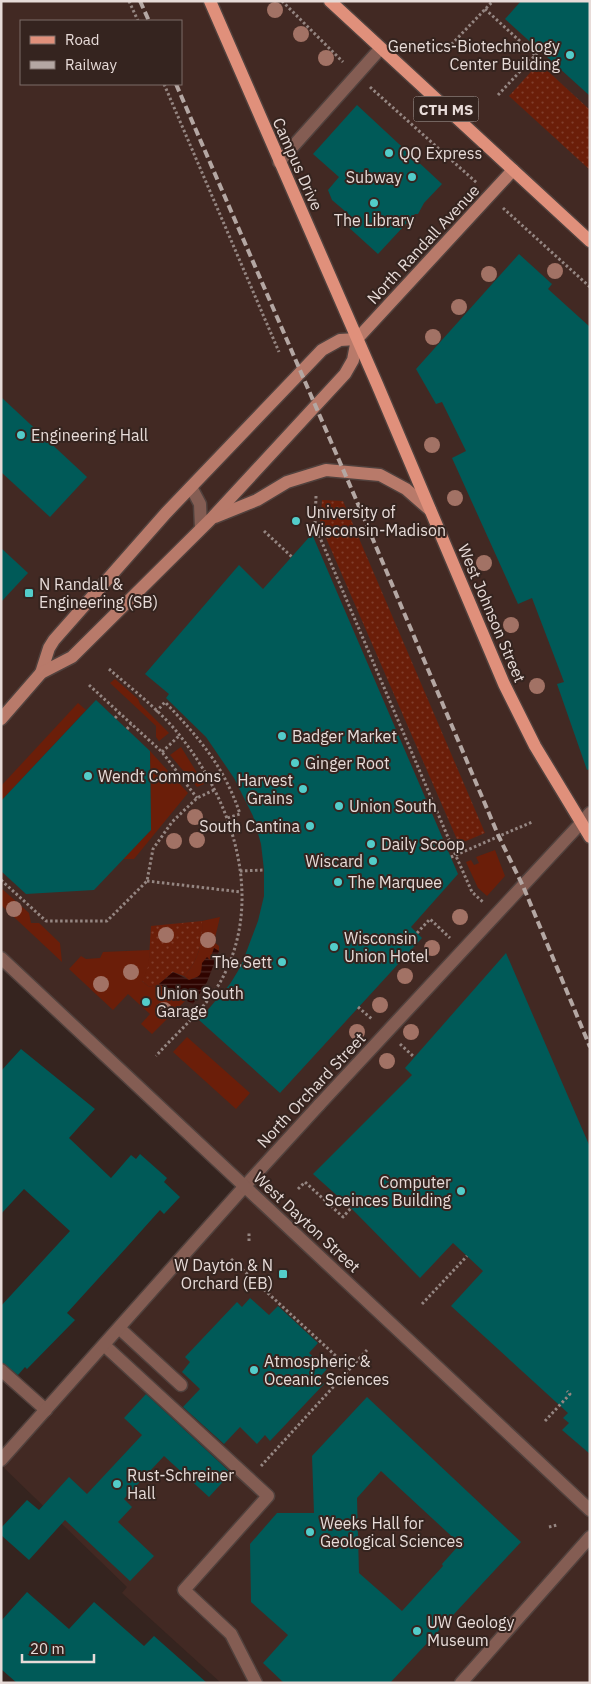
<svg xmlns="http://www.w3.org/2000/svg" width="591" height="1684" font-family="'IBM Plex Sans',sans-serif">
<style>
.built{fill:#422923;fill-rule:evenodd}
.grass{fill:url(#grass-dots)}
.garden{fill:#6b1e09}
.water{fill:url(#water-rules)}
.building{fill:#005a58;fill-rule:evenodd}
.lines{fill:none;stroke-linecap:round;stroke-linejoin:round}
.service-casing{stroke:#51413d;stroke-width:15}
.pedestrian-casing{stroke:#51413d;stroke-width:15}
.minor-casing{stroke:#51413d;stroke-width:15}
.tertiary-casing{stroke:#51413d;stroke-width:15}
.secondary-casing{stroke:#51413d;stroke-width:15}
.primary-casing{stroke:#51413d;stroke-width:15}
.path{stroke:#958682;stroke-width:3;stroke-dasharray:2.5 2.5;stroke-linecap:butt}
.service{stroke:#845d53;stroke-width:12}
.pedestrian{stroke:#845d53;stroke-width:12}
.minor{stroke:#845d53;stroke-width:12}
.tertiary{stroke:#845d53;stroke-width:12}
.secondary{stroke:#b87a6a;stroke-width:12}
.primary{stroke:#e0907b;stroke-width:12}
.rail{stroke:#b4a7a3;stroke-width:4;stroke-dasharray:8 4;stroke-linecap:butt}
.tree{fill:#a27265}
.poi-dot{fill:#53cdca;stroke:#35241f;stroke-width:2}
.labels{text-anchor:middle;dominant-baseline:central;stroke-width:4;stroke-linejoin:round;paint-order:stroke}
.shield{fill:#35241f;stroke:#b2a4a0;stroke-width:1}
.shield-label{font-size:15px;font-weight:bold;fill:#e7dbd8}
.poi-label{font-size:16px;fill:#e7dbd8;stroke:#35241f;text-anchor:start}
.street-label{font-size:16px;fill:#e7dbd8;stroke:#35241f}
</style>
<defs>
<pattern id="grass-dots" width="8" height="8" patternUnits="userSpaceOnUse" patternTransform="scale(1.25)"><rect width="8" height="8" fill="#6b1e09"/><path d="M2 2h.1M6 6h.1" fill="none" stroke="#803e2c" stroke-width="1.8" stroke-linecap="round"/></pattern>
<pattern id="water-rules" width="6" height="5" patternUnits="userSpaceOnUse" patternTransform="scale(1.25)"><rect width="6" height="5" fill="#2f0400"/><path d="M0 2.5h6" fill="none" stroke="#4d2824"/></pattern>
</defs>
<rect width="100%" height="100%" fill="#35241f"/>
<path class="built" d="M 1,1 L 590,1 L 590,1683 L 221,1683 L 122,1593 L 127,1587 L 1,1465 L 245,1186 L 1,958 ZM 21,21 L 181,21 L 181,84 L 21,84 Z"/>
<g class="grass">
<polygon points="539,63 590,110 590,170 509,96"/>
<polygon points="322,500 343,501 485,833 459,844 320,524"/>
<path d="M 202,921 C 203,942 199,960 184,976 L 173,972 L 159,984 L 149,987 L 141,980 L 149,958 L 151,926 Z"/>
</g>
<g class="garden">
<polygon points="115,679 138,699 140,704 169,733 159,741 156,737 156,726 110,683"/>
<polygon points="78,703 86,710 1,801 1,786"/>
<polygon points="181,747 204,784 197,787 170,755"/>
<polygon points="150,751 188,793 134,859 123,859 151,830"/>
<polygon points="495,850 505,876 487,896 478,888 466,862 471,860 474,865 479,863 476,857"/>
<polygon points="1,888 29,913 31,923 39,923 60,943 62,962 1,905"/>
<path d="M 220,917 L 214,942 L 219,946 L 219,951 L 214,948 L 210,960 L 205,959 L 204,962 L 200,976 L 189,980 L 184,976 C 199,960 203,942 202,921 Z"/>
<polygon points="150,950 148,967 142,981 149,987 159,984 180,997 193,993 152,1034 141,1024 150,1014 128,994 113,1010 69,969 81,956 86,959 100,958 103,952"/>
<polygon points="187,1037 250,1093 236,1109 173,1052"/>
</g>
<path class="water" d="M 214,948 L 219,951 L 207,982 L 193,1004 L 187,1001 L 192,994 L 180,997 L 159,984 L 173,972 L 189,980 C 202,976 201,975 202,963 L 207,957 L 210,960 Z"/>
<g class="building">
<polygon points="521,1 590,1 590,96 505,19"/>
<polygon points="357,105 442,184 424,203 418,214 415,214 378,254 345,224 352,217 332,200 328,190 339,177 313,154"/>
<polygon points="519,254 552,284 548,289 590,327 590,769 587,770 557,684 564,682 532,598 518,604 452,458 466,451 442,402 436,404 416,369"/>
<polygon points="1,397 87,477 50,517 1,472"/>
<polygon points="312,534 458,874 411,927 422,938 280,1093 199,1020 230,984 241,966 258,921 264,896 264,870 261,844 253,816 234,778 206,737 166,698 169,694 145,674 239,565 263,589"/>
<polygon points="1,548 28,573 1,602"/>
<polygon points="96,700 150,751 151,830 94,890 26,894 1,871 1,801"/>
<polygon points="506,953 590,1147 590,1454 562,1430 569,1423 563,1418 568,1413 451,1306 483,1271 453,1243 420,1278 351,1208 313,1174 412,1075 405,1068"/>
<polygon points="21,1049 95,1109 69,1138 111,1178 131,1155 136,1159 140,1154 167,1178 164,1182 180,1197 164,1214 160,1210 126,1248 67,1313 75,1320 27,1369 25,1367 18,1375 1,1362 1,1306 70,1231 24,1189 1,1214 1,1071"/>
<polygon points="250,1298 269,1315 278,1306 318,1343 309,1353 327,1369 318,1379 324,1384 270,1441 265,1435 257,1444 240,1427 224,1444 183,1407 200,1389 182,1372 190,1362 185,1357 237,1302 242,1307"/>
<polygon points="146,1394 231,1473 209,1497 164,1456 124,1499 132,1507 118,1522 154,1556 130,1581 65,1520 29,1560 1,1535 1,1528 27,1500 39,1510 69,1477 87,1494 142,1435 124,1418"/>
<path d="M 367,1397 L 521,1542 L 390,1683 L 284,1683 L 263,1663 L 288,1635 L 251,1602 L 250,1544 L 277,1513 L 314,1513 L 312,1456 ZM 381,1471 L 460,1544 L 442,1564 L 443,1566 L 402,1611 L 359,1573 L 357,1498 Z"/>
<polygon points="27,1592 69,1629 94,1602 144,1646 154,1636 207,1683 17,1683 1,1669 1,1621"/>
</g>
<g class="lines">
<defs>
<g id="service">
<polyline points="245,1186 319,1105"/>
<polyline points="119,1328 181,1385"/>
<polyline points="104,1345 268,1496 184,1590 231,1634 256,1683"/>
<polyline points="1,1370 46,1410"/>
</g>
<polyline id="pedestrian" points="319,1105 581,823"/>
<g id="minor">
<polyline points="279,162 380,49"/>
<polyline points="191,487 200,504 201,528"/>
<polyline points="581,823 590,813"/>
<polyline points="1,1460 245,1186"/>
<polyline points="461,1683 590,1537"/>
</g>
<polyline id="tertiary" points="1,958 590,1510"/>
<g id="secondary">
<polyline points="215,517 257,500 287,482 326,470 380,475 406,489 430,510"/>
<polyline points="41,673 49,648 54,640 166,513 322,350 340,340 357,339"/>
<polyline points="1,719 41,673 72,657 211,519 345,374 353,360 357,339 513,170"/>
</g>
<g id="primary">
<polyline points="210,1 377,384 504,684 535,746 590,837"/>
<polyline points="330,1 590,241"/>
</g>
</defs>
<use href="#service" class="service-casing"/>
<use href="#pedestrian" class="pedestrian-casing"/>
<use href="#minor" class="minor-casing"/>
<use href="#tertiary" class="tertiary-casing"/>
<use href="#secondary" class="secondary-casing"/>
<use href="#primary" class="primary-casing"/>
<g class="path">
<polyline points="129,1 138,21"/>
<polyline points="282,1 343,62"/>
<polyline points="485,9 535,55"/>
<polyline points="448,48 493,1"/>
<polyline points="164,84 279,352"/>
<polyline points="370,87 477,183"/>
<polyline points="498,95 542,48"/>
<polyline points="503,208 590,287"/>
<polyline points="316,496 315,526 456,856 472,892 484,903"/>
<polyline points="264,531 292,557"/>
<polyline points="1,658 2,658"/>
<path d="M 109,669 C 133,690 161,711 181,737 C 232,802 264,896 224,975 C 209,1006 179,1030 156,1056"/>
<polyline points="89,685 162,752 197,798"/>
<path d="M 156,712 L 165,702 C 199,738 224,766 240,814 L 227,818"/>
<polyline points="115,718 120,713"/>
<polyline points="127,729 131,724"/>
<polyline points="162,752 180,735"/>
<polyline points="451,857 532,822"/>
<polyline points="240,871 264,870"/>
<polyline points="1,880 46,921 107,921 147,881 153,849 172,822 197,798 214,790"/>
<polyline points="147,881 241,892"/>
<polyline points="417,933 430,919 450,938"/>
<polyline points="230,961 241,966"/>
<polyline points="358,1007 373,1020"/>
<polyline points="400,1044 414,1057"/>
<polyline points="298,1189 305,1182 343,1217 351,1208"/>
<polyline points="249,1241 249,1233"/>
<polyline points="231,1259 350,1369"/>
<polyline points="422,1304 467,1256"/>
<polyline points="545,1421 570,1394 567,1391"/>
<polyline points="261,1466 367,1350"/>
<polyline points="549,1527 557,1525"/>
</g>
<use href="#service" class="service"/>
<use href="#pedestrian" class="pedestrian"/>
<use href="#minor" class="minor"/>
<use href="#tertiary" class="tertiary"/>
<use href="#secondary" class="secondary"/>
<use href="#primary" class="primary"/>
<g class="rail">
<polyline points="140,1 149,21"/>
<polyline points="176,84 355,497 499,837 523,886 590,1047"/>
</g>
</g>
<g class="tree">
<circle cx="275" cy="10" r="8"/>
<circle cx="301" cy="34" r="8"/>
<circle cx="326" cy="58" r="8"/>
<circle cx="555" cy="271" r="8"/>
<circle cx="489" cy="274" r="8"/>
<circle cx="459" cy="307" r="8"/>
<circle cx="433" cy="337" r="8"/>
<circle cx="432" cy="445" r="8"/>
<circle cx="455" cy="498" r="8"/>
<circle cx="484" cy="563" r="8"/>
<circle cx="511" cy="625" r="8"/>
<circle cx="537" cy="686" r="8"/>
<circle cx="195" cy="817" r="8"/>
<circle cx="197" cy="840" r="8"/>
<circle cx="174" cy="841" r="8"/>
<circle cx="14" cy="909" r="8"/>
<circle cx="460" cy="917" r="8"/>
<circle cx="166" cy="935" r="8"/>
<circle cx="208" cy="940" r="8"/>
<circle cx="432" cy="948" r="8"/>
<circle cx="131" cy="972" r="8"/>
<circle cx="405" cy="976" r="8"/>
<circle cx="101" cy="984" r="8"/>
<circle cx="380" cy="1005" r="8"/>
<circle cx="164" cy="1010" r="8"/>
<circle cx="357" cy="1032" r="8"/>
<circle cx="411" cy="1032" r="8"/>
<circle cx="387" cy="1061" r="8"/>
</g>
<g class="poi-dot">
<circle cx="570" cy="55" r="5"/>
<circle cx="389" cy="153" r="5"/>
<circle cx="412" cy="177" r="5"/>
<circle cx="374" cy="203" r="5"/>
<circle cx="21" cy="435" r="5"/>
<circle cx="296" cy="521" r="5"/>
<rect x="24" y="588" width="10" height="10" rx="2.5"/>
<circle cx="282" cy="736" r="5"/>
<circle cx="295" cy="763" r="5"/>
<circle cx="88" cy="776" r="5"/>
<circle cx="303" cy="789" r="5"/>
<circle cx="339" cy="806" r="5"/>
<circle cx="310" cy="826" r="5"/>
<circle cx="371" cy="844" r="5"/>
<circle cx="373" cy="861" r="5"/>
<circle cx="338" cy="882" r="5"/>
<circle cx="334" cy="947" r="5"/>
<circle cx="282" cy="962" r="5"/>
<circle cx="146" cy="1002" r="5"/>
<circle cx="461" cy="1191" r="5"/>
<rect x="278" y="1269" width="10" height="10" rx="2.5"/>
<circle cx="254" cy="1370" r="5"/>
<circle cx="117" cy="1484" r="5"/>
<circle cx="310" cy="1532" r="5"/>
<circle cx="417" cy="1631" r="5"/>
</g>
<g class="labels">
<rect class="shield" x="413.5" y="96.5" width="65" height="25" rx="4"/>
<g class="shield-label">
<text x="446" y="109">CTH MS</text>
</g>
<g class="poi-label">
<text x="560" y="46" text-anchor="end">Genetics-Biotechnology<tspan x="560" dy="18">Center Building</tspan></text>
<text x="399" y="153">QQ Express</text>
<text x="402" y="177" text-anchor="end">Subway</text>
<text x="374" y="220" text-anchor="middle">The Library</text>
<text x="31" y="435">Engineering Hall</text>
<text x="306" y="512">University of<tspan x="306" dy="18">Wisconsin-Madison</tspan></text>
<text x="39" y="584">N Randall &amp;<tspan x="39" dy="18">Engineering (SB)</tspan></text>
<text x="292" y="736">Badger Market</text>
<text x="305" y="763">Ginger Root</text>
<text x="98" y="776">Wendt Commons</text>
<text x="293" y="780" text-anchor="end">Harvest<tspan x="293" dy="18">Grains</tspan></text>
<text x="349" y="806">Union South</text>
<text x="300" y="826" text-anchor="end">South Cantina</text>
<text x="381" y="844">Daily Scoop</text>
<text x="363" y="861" text-anchor="end">Wiscard</text>
<text x="348" y="882">The Marquee</text>
<text x="344" y="938">Wisconsin<tspan x="344" dy="18">Union Hotel</tspan></text>
<text x="272" y="962" text-anchor="end">The Sett</text>
<text x="156" y="993">Union South<tspan x="156" dy="18">Garage</tspan></text>
<text x="451" y="1182" text-anchor="end">Computer<tspan x="451" dy="18">Sceinces Building</tspan></text>
<text x="273" y="1265" text-anchor="end">W Dayton &amp; N<tspan x="273" dy="18">Orchard (EB)</tspan></text>
<text x="264" y="1361">Atmospheric &amp;<tspan x="264" dy="18">Oceanic Sciences</tspan></text>
<text x="127" y="1475">Rust-Schreiner<tspan x="127" dy="18">Hall</tspan></text>
<text x="320" y="1523">Weeks Hall for<tspan x="320" dy="18">Geological Sciences</tspan></text>
<text x="427" y="1622">UW Geology<tspan x="427" dy="18">Museum</tspan></text>
</g>
<g class="street-label">
<text transform="translate(298 164) rotate(66)">Campus Drive</text>
<text transform="translate(423 244) rotate(-47)">North Randall Avenue</text>
<text transform="translate(492 613) rotate(67)">West Johnson Street</text>
<text transform="translate(311 1090) rotate(-47)">North Orchard Street</text>
<text transform="translate(307 1222) rotate(43)">West Dayton Street</text>
</g>
</g>
<rect width="591" height="1684" fill="none" stroke="#e7dbd8" stroke-width="5"/>
<rect x="20" y="20" width="162" height="65" fill="#35241f" stroke="#7c6d69"/>
<rect x="30" y="36" width="25" height="8" fill="#e0907b" stroke="#7c6d69"/>
<text x="65" y="45" font-size="15" fill="#e7dbd8">Road</text>
<rect x="30" y="61" width="25" height="8" fill="#b4a7a3" stroke="#7c6d69"/>
<text x="65" y="70" font-size="15" fill="#e7dbd8">Railway</text>
<path d="M22 1654v8h72v-8" fill="none" stroke="#e7dbd8" stroke-width="2.5"/>
<text x="30" y="1654" font-size="15" fill="#e7dbd8" stroke="#35241f" stroke-width="4" paint-order="stroke">20 m</text>
</svg>
